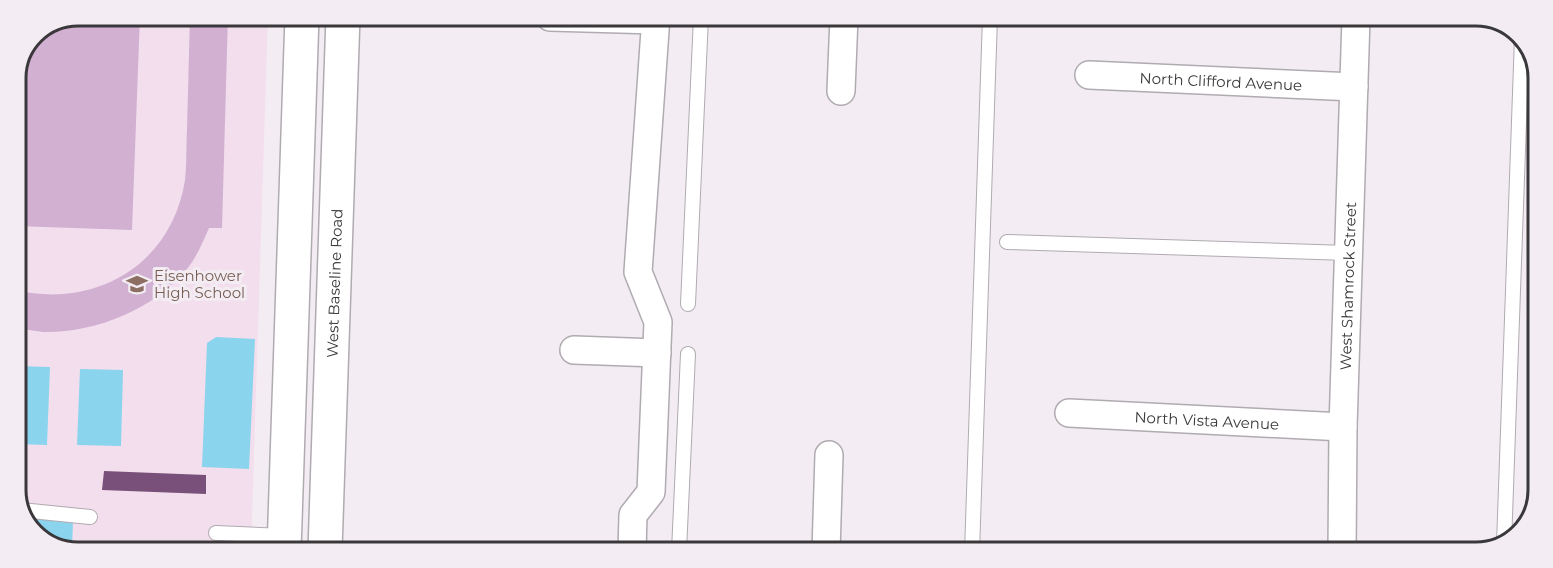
<svg xmlns="http://www.w3.org/2000/svg" width="1553" height="568" font-family="Montserrat,sans-serif">
<style>
.education{fill:#f3deed}
.green{fill:#d1b0d2}
.water{fill:#8bd4ed}
.building{fill:#785079}
.lines{fill:none;stroke-linecap:round;stroke-linejoin:round}
.lane-casing{stroke:#b0abb0;stroke-width:16}
.street-casing{stroke:#b0abb0;stroke-width:30}
.primary-casing{stroke:#b0abb0;stroke-width:36}
.lane{stroke:#fff;stroke-width:14}
.street{stroke:#fff;stroke-width:27}
.primary{stroke:#fff;stroke-width:33}
.labels{text-anchor:middle;dominant-baseline:central;stroke-width:6;stroke-linejoin:round;paint-order:stroke}
.street-label{font-size:15px;fill:#3a383a;stroke:#f3edf3}
.education-label{font-size:15px;fill:#785e54;stroke:#f3edf3;text-anchor:start}
.rim{fill:none;stroke:#3a383a;stroke-width:3}
</style>
<rect width="100%" height="100%" fill="#f3edf3"/>
<polygon class="education" points="77,15 268,15 251,550 57,550 28,529 15,495 15,73 33,33"/>
<g class="green">
<polygon points="77,15 140,15 132,230 15,226 15,73 33,33"/>
<path d="M 190,15 L 228,15 L 222,228 L 209,228 C 203,242 196,258 187,269 C 153,310 95,333 43,332 C 34,331 24,329 15,327 L 15,290 C 95,309 172,265 185,180 C 187,164 186,146 187,130 C 188,92 189,53 190,15 Z"/>
</g>
<g class="water">
<polygon points="216,337 255,339 249,469 202,467 207,343"/>
<polygon points="15,366 50,367 47,445 15,444"/>
<polygon points="80,369 123,370 121,446 77,445"/>
<polygon points="23,517 73,519 72,550 57,550 28,529"/>
</g>
<g class="building">
<polygon points="104,471 206,475 206,494 102,490"/>
<polygon points="102,544 142,545 142,550 102,550"/>
<polygon points="164,545 204,546 204,550 164,550"/>
</g>
<g class="lines">
<defs>
<g id="lane">
<polyline points="1007,242 1348,253"/>
<polyline points="688,304 701,17"/>
<polyline points="21,510 90,517"/>
<polyline points="216,533 285,536"/>
<polyline points="1504,544 1522,37"/>
<polyline points="679,551 688,354"/>
<polyline points="972,552 990,17"/>
</g>
<g id="street">
<polyline points="550,17 655,20"/>
<path id="s1" d="M 1089,75 L 1354,87"/>
<polyline points="841,91 844,17"/>
<polyline points="574,350 657,353"/>
<path id="s2" d="M 1069,413 L 1343,427"/>
<polyline points="632,551 633,515 651,492 658,322 638,272 656,16"/>
<polyline points="826,551 829,455"/>
<path id="s3" d="M 1342,553 L 1343,427 L 1356,18"/>
</g>
<g id="primary">
<polyline points="284,550 302,16"/>
<path id="s4" d="M 325,550 L 343,16"/>
</g>
</defs>
<use href="#lane" class="lane-casing"/>
<use href="#street" class="street-casing"/>
<use href="#primary" class="primary-casing"/>
<use href="#lane" class="lane"/>
<use href="#street" class="street"/>
<use href="#primary" class="primary"/>
</g>
<defs>
<symbol id="school-bare" viewBox="-9 -9 18 18"><path d="M0-5L7-2L0 1L-7-2ZM-4 1L0 2.5L4 1V4Q0 6-4 4Z" fill="#8d6e63" stroke="#f3edf3" stroke-width="2.5" paint-order="stroke"/></symbol>
</defs>
<g fill-rule="evenodd">
<use href="#school-bare" x="122" y="269" width="30" height="30"/>
</g>
<g class="labels">
<g class="street-label">
<text stroke="none"><textPath href="#s1" startOffset="132">North Clifford Avenue</textPath></text>
<text stroke="none"><textPath href="#s4" startOffset="267">West Baseline Road</textPath></text>
<text stroke="none"><textPath href="#s3" startOffset="267">West Shamrock Street</textPath></text>
<text stroke="none"><textPath href="#s2" startOffset="138">North Vista Avenue</textPath></text>
</g>
<g class="education-label">
<text x="154" y="275">Eisenhower<tspan x="154" dy="17">High School</tspan></text>
</g>
</g>
<path d="M0 0H1553V568H0ZM78 26H1476A52 52 0 0 1 1528 78V490A52 52 0 0 1 1476 542H78A52 52 0 0 1 26 490V78A52 52 0 0 1 78 26Z" fill="#f3edf3" fill-rule="evenodd"/>
<path class="rim" d="M78 26H1476A52 52 0 0 1 1528 78V490A52 52 0 0 1 1476 542H78A52 52 0 0 1 26 490V78A52 52 0 0 1 78 26Z"/>
</svg>
